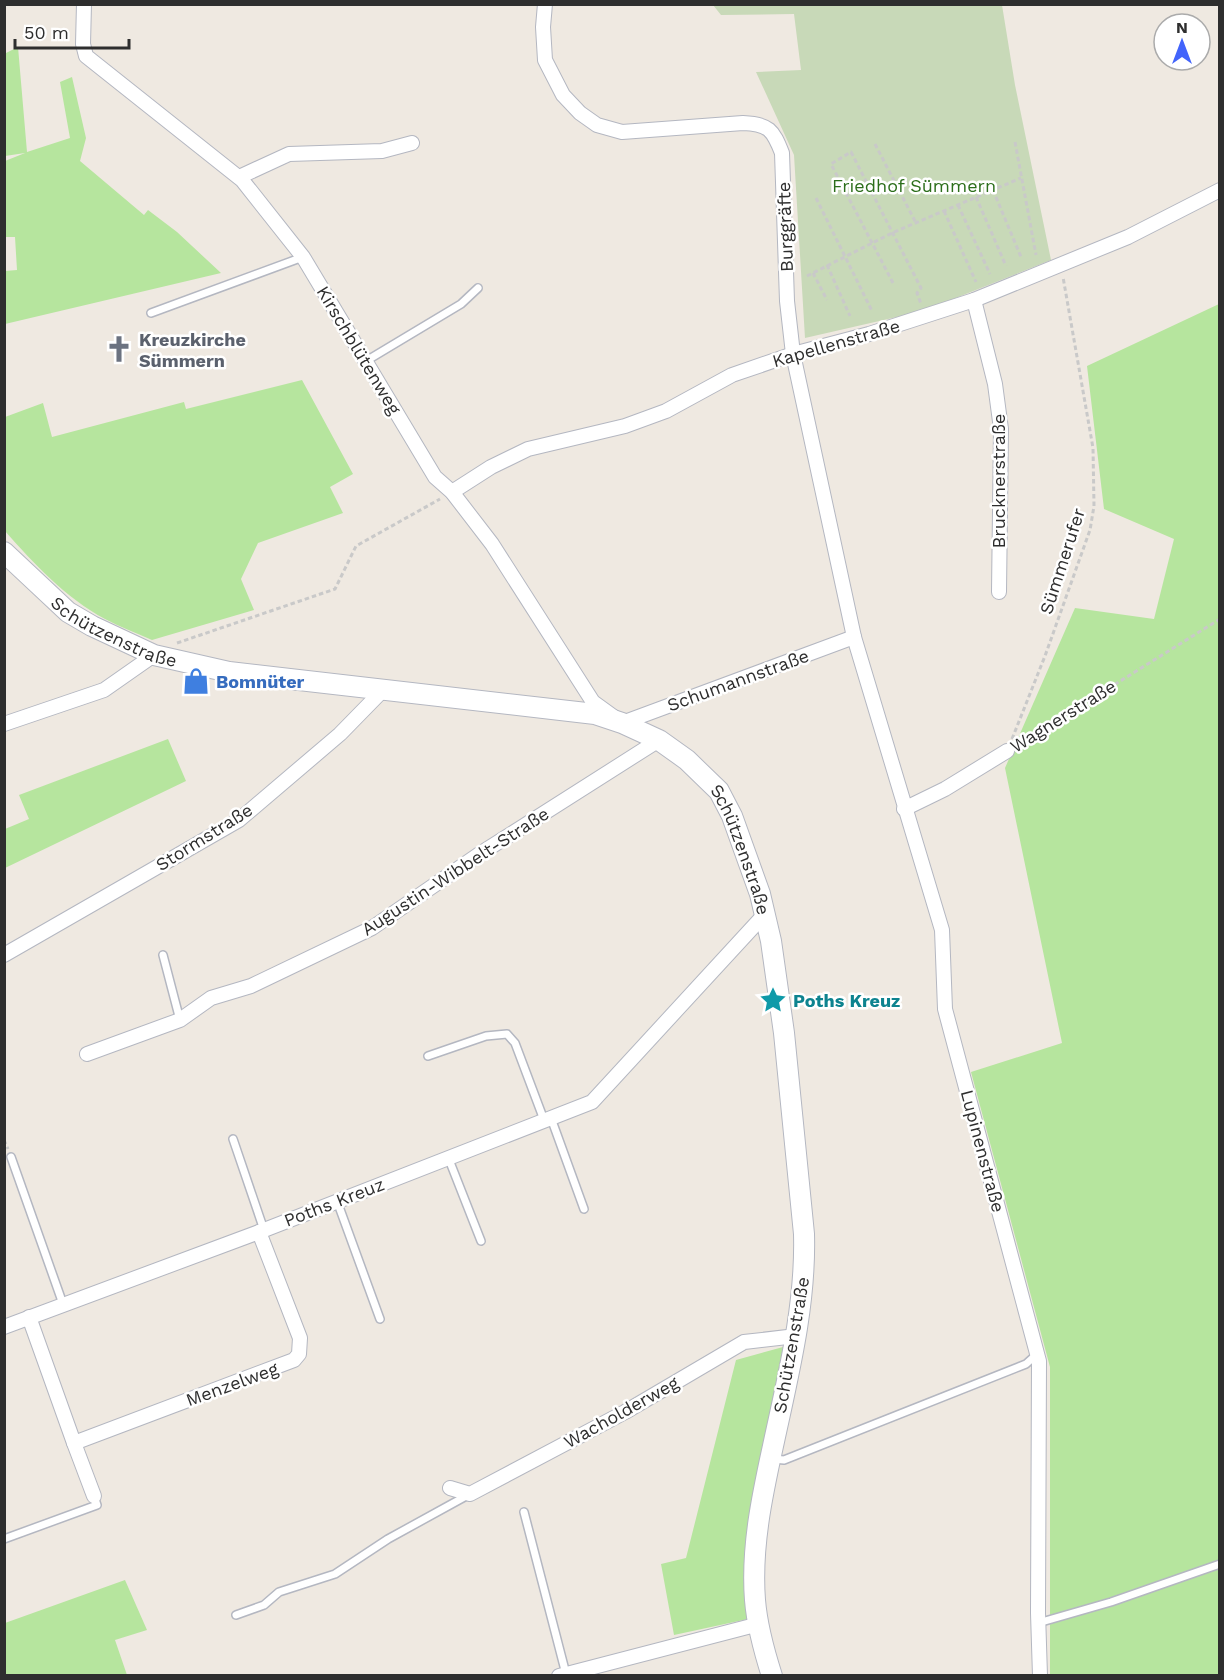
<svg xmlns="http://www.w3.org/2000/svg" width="1224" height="1680" font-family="'Work Sans',sans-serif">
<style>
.green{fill:#b6e59e}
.cemetery{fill:#c8d9b8}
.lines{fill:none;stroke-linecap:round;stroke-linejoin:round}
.lane-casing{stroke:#b4b7c1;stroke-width:10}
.street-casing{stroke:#b4b7c1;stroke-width:16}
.secondary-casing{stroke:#b4b7c1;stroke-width:22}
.path{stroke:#c9c9c9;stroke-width:3;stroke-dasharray:4.5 3;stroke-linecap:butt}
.lane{stroke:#fff;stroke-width:7}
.street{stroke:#fff;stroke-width:14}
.secondary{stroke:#fff;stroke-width:20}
.labels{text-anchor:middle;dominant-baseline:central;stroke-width:5;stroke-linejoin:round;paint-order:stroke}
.park-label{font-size:18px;fill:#2c6e1b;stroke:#fff}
.street-label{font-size:18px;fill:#2e2e2e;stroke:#fff}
.worship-label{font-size:18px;font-weight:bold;fill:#5b616d;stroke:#fff;text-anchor:start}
.shop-label{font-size:18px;font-weight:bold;fill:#366cbe;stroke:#fff;text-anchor:start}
.culture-label{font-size:18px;font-weight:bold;fill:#0d838f;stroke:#fff;text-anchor:start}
</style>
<rect width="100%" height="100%" fill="#efe9e1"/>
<g class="green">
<polygon points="18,47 27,152 70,138 60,82 72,77 86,138 80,161 144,215 148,210 177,232 221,273 5,324 5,271 17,270 15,237 5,237 5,161 25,153 5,156 4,54"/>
<polygon points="1219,304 1219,1675 1050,1675 1050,1367 971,1072 1062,1043 1005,768 1075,608 1154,619 1174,539 1104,509 1087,366"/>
<path d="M 302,380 L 353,474 L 330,487 L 343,513 L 258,543 L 241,579 L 254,610 L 152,640 C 137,633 120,627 105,619 C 66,598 34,564 5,531 L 5,417 L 43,403 L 52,437 L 184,402 L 186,409 Z"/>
<polygon points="168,739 186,781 5,868 5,829 29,819 19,795"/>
<polygon points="783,1347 747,1537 748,1619 674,1635 661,1564 686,1558 736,1360"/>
<polygon points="125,1580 147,1630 115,1640 127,1675 5,1675 5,1623"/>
</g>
<polygon class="cemetery" points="713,5 1002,5 1015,85 1051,260 923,311 805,338 794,155 756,72 801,70 794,14 721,15"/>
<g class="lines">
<defs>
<g id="lane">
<polyline points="151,313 303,257"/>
<polyline points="366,361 461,304 478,288"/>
<polyline points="163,955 180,1020"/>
<polyline points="428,1056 486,1036 507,1034 515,1043 544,1120"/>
<polyline points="551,1118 584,1209"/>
<polyline points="233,1139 264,1230"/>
<polyline points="11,1157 63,1304"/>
<polyline points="448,1157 481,1241"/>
<polyline points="337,1201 380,1319"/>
<polyline points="773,1459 784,1460 1026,1364 1036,1355"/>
<polyline points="524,1512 566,1674"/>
<polyline points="4,1539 97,1505 94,1496"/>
<polyline points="236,1615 264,1605 279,1592 335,1574 388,1539 468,1495"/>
<polyline points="1038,1623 1111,1602 1220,1564"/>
</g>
<g id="street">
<polyline points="84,4 83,44 86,56 242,180 303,257 435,477 452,492 492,544 593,702 622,723 854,637"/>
<path d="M 545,4 L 543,27 L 545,60 L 563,95 L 580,113 L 597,125 L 622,132 L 743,123 C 769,124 773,130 782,153 L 787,301 L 793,354 L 854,637 L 942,930 L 945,1009 L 1039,1361 L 1038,1613 L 1040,1676"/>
<polyline points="239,177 289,154 382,151 412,143"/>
<polyline points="974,300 995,384 1001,429 999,592"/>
<polyline points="452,492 491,467 528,449 625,426 666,411 732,375 793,354 869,334 974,300 1128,237 1220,190"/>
<polyline points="4,724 104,690 154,655"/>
<polyline points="904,809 945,789 1007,751"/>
<polyline points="4,955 239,820 340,734 383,690"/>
<polyline points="87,1054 180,1020 211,998 251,986 372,928 478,855 659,740"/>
<polyline points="29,1317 74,1443 294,1360 299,1354 300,1338 259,1232"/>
<polyline points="4,1327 259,1232 592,1102 765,914"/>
<polyline points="74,1443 94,1496"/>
<polyline points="450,1488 470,1494 625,1412 744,1342 796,1336"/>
<polyline points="559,1676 759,1624"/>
</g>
<g id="secondary">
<path id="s1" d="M 4,552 L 68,612 L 92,626 L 154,655 L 229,672 L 595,714 L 622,723 L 659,740 L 687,760 L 719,791 L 732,816 L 760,894 L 771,941 L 784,1033 L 804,1234 C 806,1306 788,1376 773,1446 C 762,1496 751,1548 755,1600 C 757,1625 764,1651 772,1676"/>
</g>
</defs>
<use href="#lane" class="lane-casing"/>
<use href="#street" class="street-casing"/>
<use href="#secondary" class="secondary-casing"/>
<g class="path">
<polyline points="1015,142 1036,255"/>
<polyline points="875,144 916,223"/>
<polyline points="993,190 1021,257"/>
<polyline points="976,197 1006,266"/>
<polyline points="816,198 872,311"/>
<polyline points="958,205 990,274"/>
<polyline points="944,211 976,282"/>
<polyline points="827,265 850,316"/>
<polyline points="813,273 827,300"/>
<polyline points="807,276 892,233 1021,178"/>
<polyline points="893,283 831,164 851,152 921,288 917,293 921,304"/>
<polyline points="177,643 335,589 356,546 440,499"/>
<polyline points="1012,739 1045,656 1090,530 1094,506 1093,448 1063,277"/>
<polyline points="1019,744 1220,619"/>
<polyline points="4,1140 8,1149"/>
</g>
<use href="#lane" class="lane"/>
<use href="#street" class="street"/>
<use href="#secondary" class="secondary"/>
</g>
<defs>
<symbol id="church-bare" viewBox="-9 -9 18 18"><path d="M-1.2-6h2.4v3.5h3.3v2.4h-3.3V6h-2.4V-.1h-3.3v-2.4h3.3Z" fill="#6b7280" stroke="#fff" stroke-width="2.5" paint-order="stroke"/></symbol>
<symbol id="shop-bare" viewBox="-9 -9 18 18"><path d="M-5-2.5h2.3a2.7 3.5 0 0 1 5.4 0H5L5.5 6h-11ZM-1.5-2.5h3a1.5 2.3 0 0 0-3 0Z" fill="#3f7fe0" stroke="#fff" stroke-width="2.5" paint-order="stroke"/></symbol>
<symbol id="sight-bare" viewBox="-9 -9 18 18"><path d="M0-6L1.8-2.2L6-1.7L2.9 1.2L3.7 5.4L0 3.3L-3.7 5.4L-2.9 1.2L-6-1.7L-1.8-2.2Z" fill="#0f9aa8" stroke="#fff" stroke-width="2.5" paint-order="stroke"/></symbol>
</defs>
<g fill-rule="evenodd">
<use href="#church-bare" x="100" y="330" width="38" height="38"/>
<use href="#shop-bare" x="177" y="662" width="38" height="38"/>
<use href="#sight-bare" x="754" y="981" width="38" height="38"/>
</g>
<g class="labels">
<g class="park-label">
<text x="914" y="185">Friedhof Sümmern</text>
</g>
<g class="street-label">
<text transform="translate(785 227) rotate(-92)">Burggräfte</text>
<text transform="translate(836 343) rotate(-16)">Kapellenstraße</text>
<text transform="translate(359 350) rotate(59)">Kirschblütenweg</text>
<text transform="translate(998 481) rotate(-90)">Brucknerstraße</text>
<text transform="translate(1062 561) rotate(-72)">Sümmerufer</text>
<text stroke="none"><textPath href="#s1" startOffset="138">Schützenstraße</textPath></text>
<text transform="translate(738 680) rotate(-20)">Schumannstraße</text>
<text transform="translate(1063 716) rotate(-32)">Wagnerstraße</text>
<text transform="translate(204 837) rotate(-32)">Stormstraße</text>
<text stroke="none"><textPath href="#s1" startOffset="840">Schützenstraße</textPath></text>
<text transform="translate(455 871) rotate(-33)">Augustin-Wibbelt-Straße</text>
<text transform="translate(983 1151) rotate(75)">Lupinenstraße</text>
<text transform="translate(334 1202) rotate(-21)">Poths Kreuz</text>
<text transform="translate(791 1345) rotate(-80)">Schützenstraße</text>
<text transform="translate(232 1384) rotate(-20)">Menzelweg</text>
<text transform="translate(621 1412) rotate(-29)">Wacholderweg</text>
</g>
<g class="worship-label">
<text x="139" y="339">Kreuzkirche<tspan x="139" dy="21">Sümmern</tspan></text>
</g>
<g class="shop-label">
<text x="216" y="681">Bomnüter</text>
</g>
<g class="culture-label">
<text x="793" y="1000">Poths Kreuz</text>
</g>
</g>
<rect width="1224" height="1680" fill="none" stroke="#2e2e2e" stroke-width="12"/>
<g transform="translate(1182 42)"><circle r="28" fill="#ffffff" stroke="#ababab" stroke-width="1.5"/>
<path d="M0-4.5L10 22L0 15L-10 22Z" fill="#4264fb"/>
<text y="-9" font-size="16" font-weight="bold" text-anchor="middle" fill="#2e2e2e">N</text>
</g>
<path d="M15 39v9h114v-9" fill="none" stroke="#2e2e2e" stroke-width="3"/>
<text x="24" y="39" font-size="18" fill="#2e2e2e" stroke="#ffffff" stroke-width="4.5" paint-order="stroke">50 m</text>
</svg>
